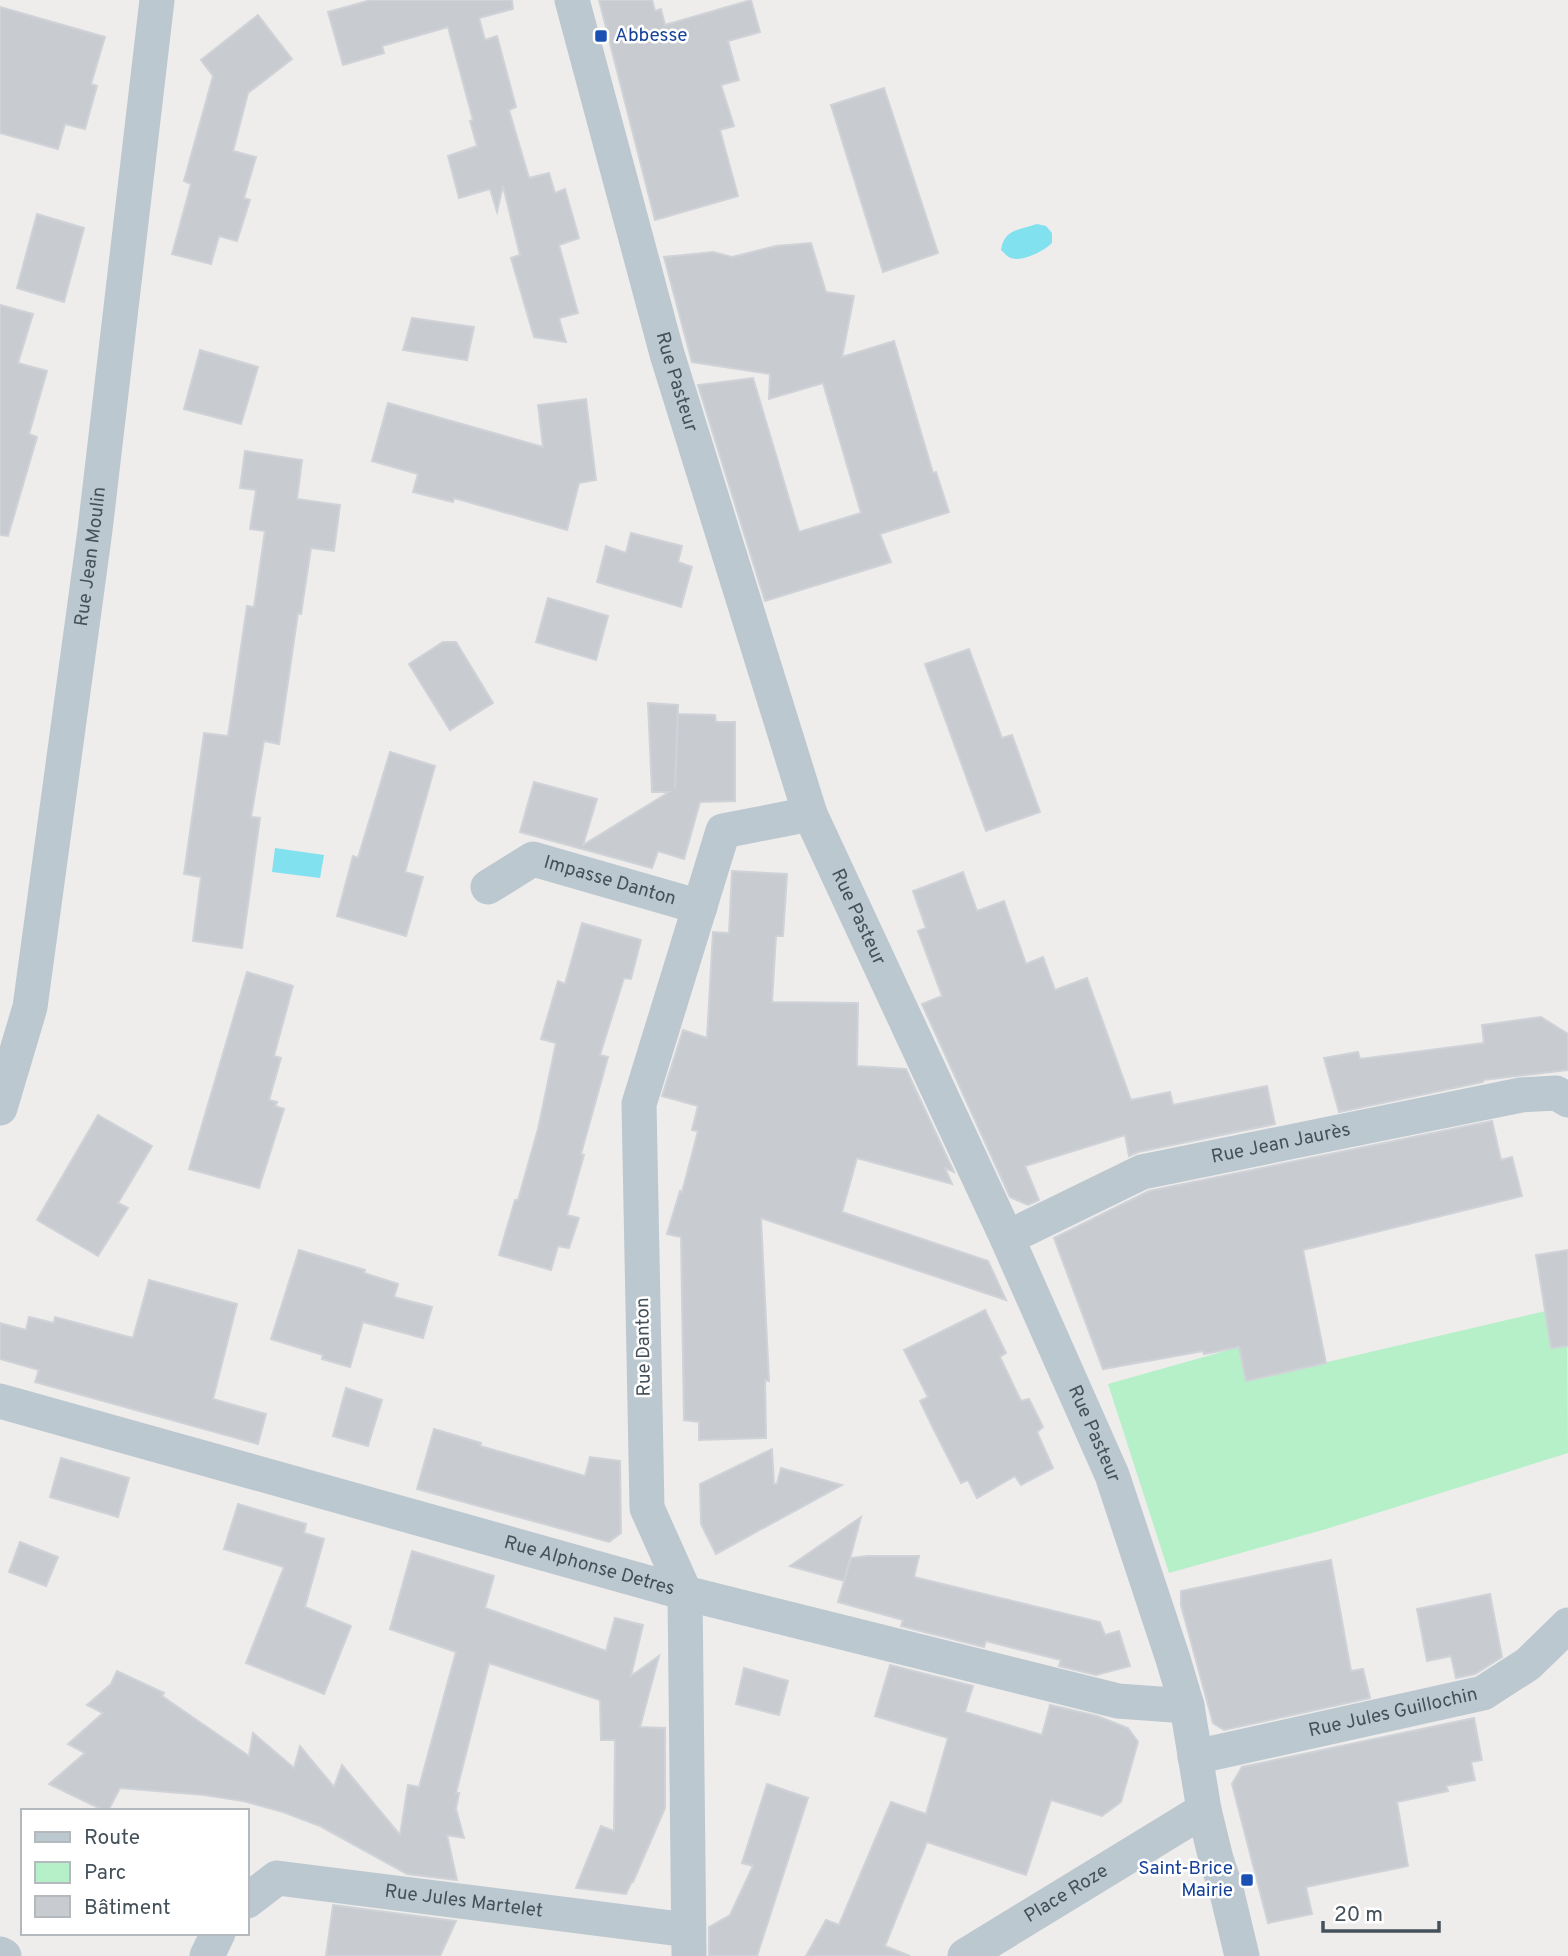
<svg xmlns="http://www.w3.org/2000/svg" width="1568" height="1956" font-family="Overpass,sans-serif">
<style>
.green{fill:#b6f0c8}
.water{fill:#81e1ef}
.building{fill:#c8ccd1;stroke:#cfd3d8;stroke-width:2}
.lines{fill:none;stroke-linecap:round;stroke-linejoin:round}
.street{stroke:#bcc8cf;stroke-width:35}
.transit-dot{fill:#1a4fb4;stroke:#fff;stroke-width:2.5}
.labels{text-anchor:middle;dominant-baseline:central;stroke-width:5;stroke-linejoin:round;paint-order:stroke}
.transit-label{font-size:19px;fill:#164399;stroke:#fff;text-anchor:start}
.street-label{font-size:19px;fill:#44515a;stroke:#fff}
</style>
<rect width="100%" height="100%" fill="#efecec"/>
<polygon class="green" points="1567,1306 1568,1453 1326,1529 1169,1573 1108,1384 1239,1347 1246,1381"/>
<g class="water">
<path d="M 1037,224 L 1046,226 L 1052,233 L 1052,243 C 1044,251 1027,259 1016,259 C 1009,259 1005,254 1001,250 C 1004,229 1019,230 1037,224 Z"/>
<polygon points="275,848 324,855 320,878 272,872"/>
</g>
<g class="building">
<polygon points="371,0 512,0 513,9 479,18 485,40 497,36 516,107 509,110 529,178 549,173 555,193 565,189 579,238 559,245 578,313 559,318 566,342 534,337 511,258 520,255 503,186 497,212 490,189 459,198 448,156 477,146 470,121 473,120 448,27 382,46 384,53 343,65 328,12"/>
<polygon points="599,0 652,0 655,11 661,9 665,25 751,0 760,32 728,41 739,80 721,85 734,126 720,130 738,196 655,220"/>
<polygon points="0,7 105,37 91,84 97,86 85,129 65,124 58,149 0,133"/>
<polygon points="258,15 292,59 248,93 233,151 256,157 244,198 250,200 237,241 219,236 211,264 172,254 191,184 184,181 213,76 201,60"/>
<polygon points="884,88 938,253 883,272 831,105"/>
<polygon points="37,214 84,228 64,302 17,288"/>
<polygon points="811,243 826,292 854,296 842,357 894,341 933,473 936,472 949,512 880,534 891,562 765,601 698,385 753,378 799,532 861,513 823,383 769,399 770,374 692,362 664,257 713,252 732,257 776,246"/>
<polygon points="0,305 33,314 18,363 47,371 29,434 37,437 8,536 0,535"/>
<polygon points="412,318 474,327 467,360 403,350"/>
<polygon points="200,350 258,367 241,424 184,409"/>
<polygon points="586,399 596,480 579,483 567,530 454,498 453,502 413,492 418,474 372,461 388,403 543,447 538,405"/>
<polygon points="245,451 302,460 297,499 340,505 334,551 311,548 301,614 298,613 279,744 264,741 251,817 260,818 242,948 193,941 201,877 184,874 204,733 228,736 247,606 254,607 265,531 250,529 256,490 240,488"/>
<polygon points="631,533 682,546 678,562 692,567 681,607 597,582 606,546 626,553"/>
<polygon points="548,598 608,616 596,660 536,642"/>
<polygon points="443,642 456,642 493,703 450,730 409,664"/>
<polygon points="969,649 1002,738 1012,735 1040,812 986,831 925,664"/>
<polygon points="648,703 678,705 675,788 678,714 715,715 716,722 735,722 735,801 700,802 684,859 658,851 652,868 520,832 534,782 597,799 583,845 669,792 652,792"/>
<polygon points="390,752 435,766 405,872 423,877 406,936 337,916 353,856 358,858"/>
<polygon points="732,871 787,874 783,936 776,936 772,1002 858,1003 857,1066 906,1069 954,1172 945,1168 952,1184 857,1158 842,1212 988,1261 1006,1300 761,1218 769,1381 765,1380 766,1438 699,1440 699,1422 684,1420 681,1237 667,1234 680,1191 682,1192 698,1131 692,1130 698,1106 662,1096 683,1030 707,1038 713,932 729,933"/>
<polygon points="963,872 977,911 1004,901 1026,964 1043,957 1055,990 1087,978 1131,1100 1170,1092 1173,1105 1267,1086 1275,1124 1138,1152 1129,1156 1125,1135 1025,1166 1039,1200 1028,1205 1010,1197 922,1004 942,996 918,931 926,928 913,891"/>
<polygon points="582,923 641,940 631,979 624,978 600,1055 608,1057 581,1154 584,1155 567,1215 579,1218 569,1248 558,1246 551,1270 499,1255 515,1200 518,1200 538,1129 556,1043 541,1039 558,981 565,984"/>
<polygon points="247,972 293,986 274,1056 281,1058 269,1100 277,1102 275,1106 284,1109 259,1188 189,1169"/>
<polygon points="1541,1017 1568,1034 1568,1070 1483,1080 1483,1082 1339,1112 1324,1058 1358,1052 1360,1059 1484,1043 1482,1025"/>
<polygon points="98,1115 152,1146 118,1203 128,1208 98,1256 37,1220"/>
<polygon points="1492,1121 1501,1160 1512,1157 1522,1196 1303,1250 1326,1363 1246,1381 1239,1347 1204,1354 1203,1351 1103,1369 1054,1238 1149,1191"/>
<polygon points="299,1250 365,1270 364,1273 398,1284 394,1297 432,1307 423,1338 363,1322 350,1367 322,1359 323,1355 271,1339"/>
<polygon points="1568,1250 1568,1346 1551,1348 1536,1255"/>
<polygon points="149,1280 237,1304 213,1399 266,1414 258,1444 35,1382 39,1370 0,1359 0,1323 26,1330 29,1317 54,1323 55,1317 133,1338"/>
<polygon points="985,1310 1006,1353 1000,1357 1021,1401 1029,1399 1043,1427 1037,1432 1053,1468 1021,1485 1015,1476 977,1498 968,1480 961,1483 934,1430 920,1401 928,1397 904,1350"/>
<polygon points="346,1388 382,1400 368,1446 333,1436"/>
<polygon points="434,1429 481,1443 480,1446 585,1476 590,1457 620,1461 621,1533 609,1542 417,1489"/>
<polygon points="772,1449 774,1484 777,1484 781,1468 842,1485 716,1554 701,1524 700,1484"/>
<polygon points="61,1458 129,1478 118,1517 50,1497"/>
<polygon points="238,1504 306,1524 304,1533 324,1539 305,1607 351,1626 324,1694 246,1663 284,1567 224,1549"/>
<polygon points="861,1517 844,1581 790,1566"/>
<polygon points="20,1542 58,1557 46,1586 9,1572"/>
<polygon points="412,1551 494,1576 485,1608 606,1651 615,1618 643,1625 631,1676 659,1656 640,1727 665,1728 665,1808 633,1882 632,1881 626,1894 576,1888 601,1826 614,1831 615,1740 601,1740 600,1700 489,1663 456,1793 459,1793 456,1809 464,1838 447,1835 457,1880 407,1874 320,1826 283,1812 243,1801 204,1795 120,1788 108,1811 105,1811 49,1784 85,1753 68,1744 103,1713 87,1705 111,1684 117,1671 164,1693 162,1696 249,1756 253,1733 294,1768 300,1746 334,1787 342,1765 400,1835 408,1785 419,1787 456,1652 390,1629"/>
<polygon points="868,1556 919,1556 914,1577 1100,1622 1105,1635 1119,1631 1130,1666 1096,1675 1059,1666 1061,1660 986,1641 984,1647 901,1626 903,1620 838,1602 851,1558"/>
<polygon points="1331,1560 1351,1671 1363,1669 1370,1698 1224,1730 1213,1723 1181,1605 1181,1591"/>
<polygon points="1490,1594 1502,1657 1475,1674 1456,1678 1451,1656 1427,1661 1417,1609"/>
<polygon points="890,1665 973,1686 965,1712 1042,1735 1050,1705 1097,1716 1128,1728 1138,1742 1121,1802 1102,1816 1051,1800 1026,1875 927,1842 885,1946 910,1956 806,1956 826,1920 839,1925 891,1802 926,1814 948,1738 875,1716"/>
<polygon points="744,1668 788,1681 779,1715 736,1704"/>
<polygon points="1474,1718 1482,1760 1471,1762 1475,1780 1446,1786 1448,1791 1397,1802 1408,1866 1306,1887 1312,1914 1268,1923 1232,1784 1242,1767"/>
<polygon points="767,1784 808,1798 757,1956 709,1956 709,1927 730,1915 753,1866 742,1863"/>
<polygon points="333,1905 456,1921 440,1956 326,1956"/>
</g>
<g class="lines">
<g class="street">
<path id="s1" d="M 572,0 L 667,354 L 810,814 L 1007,1238 L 1112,1475 L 1173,1659 L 1187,1706 L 1204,1810 L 1216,1859 L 1226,1889 L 1242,1956"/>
<path id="s2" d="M 488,887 L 533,859 L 700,907"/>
<path id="s3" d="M 0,1108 L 30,1007 L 95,530 L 157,0"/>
<path id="s4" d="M 1007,1238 L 1142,1172 L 1521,1095 L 1556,1093 L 1568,1100"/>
<path id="s5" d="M 0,1401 L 685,1593 L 1118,1701 L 1187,1706"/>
<path id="s6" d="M 1195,1757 L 1483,1693 L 1528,1664 L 1568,1625"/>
<path id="s7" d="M 247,1901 L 277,1878 L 688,1930"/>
<polyline points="0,1954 4,1956"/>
<polyline points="207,1956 218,1933"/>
<polyline points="689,1956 685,1593 647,1508 639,1104 723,831 810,814"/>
<path id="s8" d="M 965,1956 L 1204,1810"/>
</g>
</g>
<g class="transit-dot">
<rect x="594" y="29" width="14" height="14" rx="3.5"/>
<rect x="1240" y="1873" width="14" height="14" rx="3.5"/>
</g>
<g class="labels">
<g class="transit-label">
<text x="615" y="36">Abbesse</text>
<text x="1233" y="1869" text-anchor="end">Saint-Brice<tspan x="1233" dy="22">Mairie</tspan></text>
</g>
<g class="street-label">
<text stroke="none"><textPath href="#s1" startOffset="396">Rue Pasteur</textPath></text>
<text stroke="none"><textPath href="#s3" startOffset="560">Rue Jean Moulin</textPath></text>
<text stroke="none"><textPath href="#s2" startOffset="133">Impasse Danton</textPath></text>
<text stroke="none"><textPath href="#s1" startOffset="962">Rue Pasteur</textPath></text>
<text stroke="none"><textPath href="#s4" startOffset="292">Rue Jean Jaurès</textPath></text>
<text transform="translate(644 1347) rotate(-91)">Rue Danton</text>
<text stroke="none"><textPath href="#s1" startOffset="1530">Rue Pasteur</textPath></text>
<text stroke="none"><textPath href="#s5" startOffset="612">Rue Alphonse Detres</textPath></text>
<text stroke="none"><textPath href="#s6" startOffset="203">Rue Jules Guillochin</textPath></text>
<text stroke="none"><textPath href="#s8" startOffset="119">Place Roze</textPath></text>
<text stroke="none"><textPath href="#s7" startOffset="226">Rue Jules Martelet</textPath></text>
</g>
</g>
<rect x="21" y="1809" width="228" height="126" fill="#ffffff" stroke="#b4b9bd" stroke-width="2"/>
<rect x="35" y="1832" width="35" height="10" fill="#bcc8cf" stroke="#b4b9bd" stroke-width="2"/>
<text x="84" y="1844" font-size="21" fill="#44515a">Route</text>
<rect x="35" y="1862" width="35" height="21" fill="#b6f0c8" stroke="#b4b9bd" stroke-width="2"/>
<text x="84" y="1879" font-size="21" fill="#44515a">Parc</text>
<rect x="35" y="1896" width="35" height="21" fill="#c8ccd1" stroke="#b4b9bd" stroke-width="2"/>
<text x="84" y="1914" font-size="21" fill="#44515a">Bâtiment</text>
<path d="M1323 1921v10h116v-10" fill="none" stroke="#44515a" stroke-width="3.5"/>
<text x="1334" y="1921" font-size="21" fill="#44515a" stroke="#ffffff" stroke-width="5" paint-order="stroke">20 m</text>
</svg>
